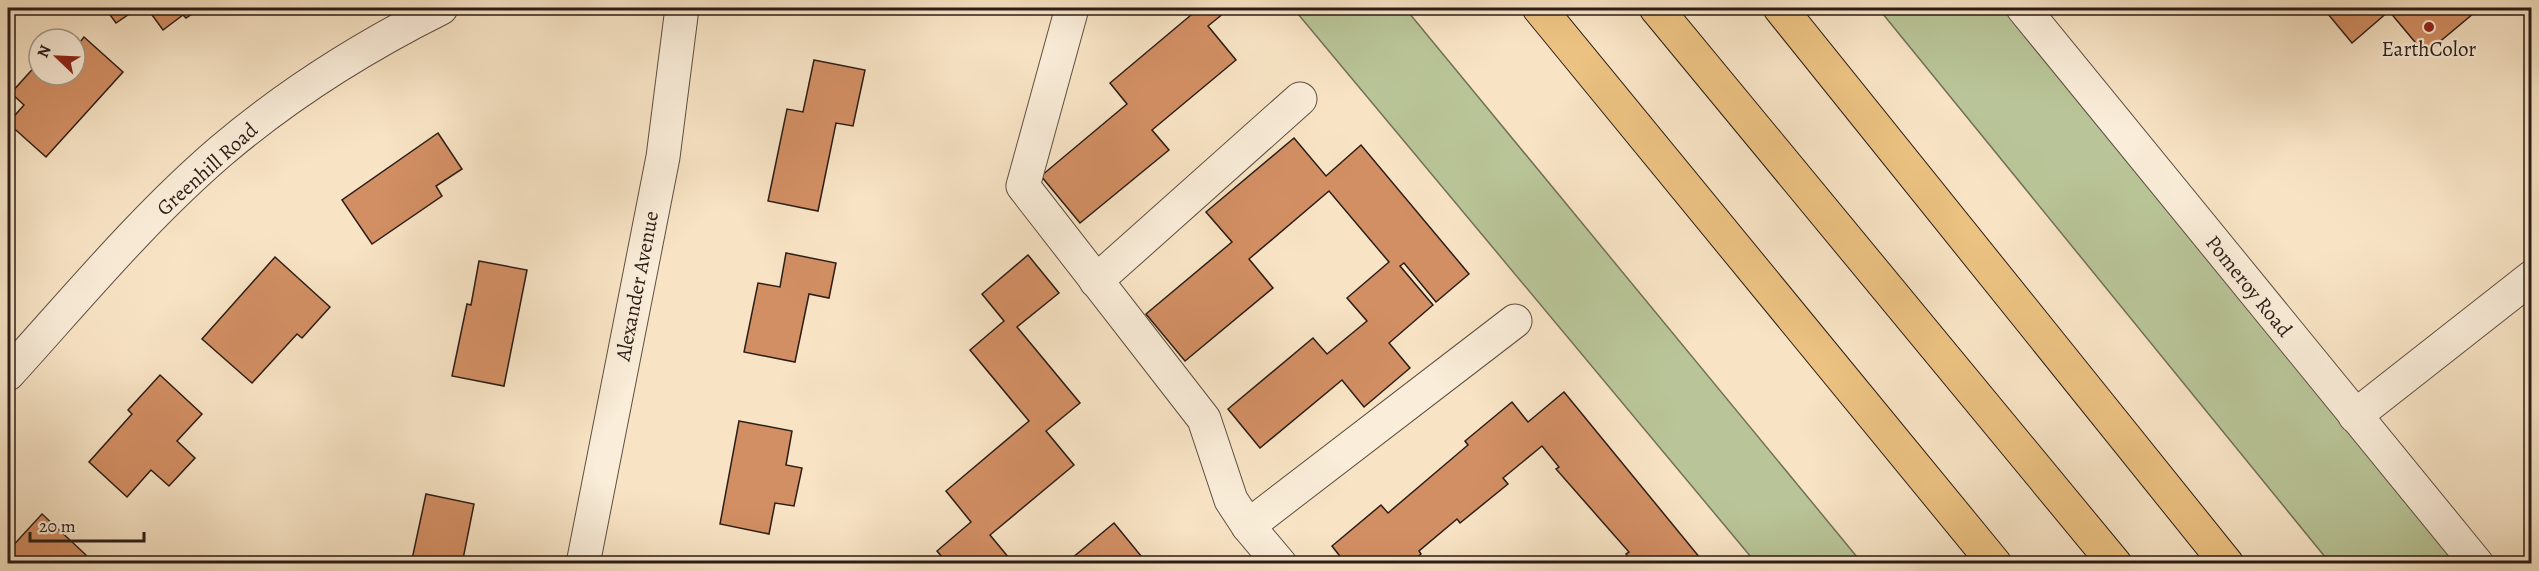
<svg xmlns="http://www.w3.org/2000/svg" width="2539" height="571" font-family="Alegreya,serif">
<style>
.green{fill:#b9c598;stroke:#727158;stroke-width:1.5}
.building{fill:#d38f64;stroke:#2b1d17;stroke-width:1.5}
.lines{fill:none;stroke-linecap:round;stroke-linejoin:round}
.minor-casing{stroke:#5e4f42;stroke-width:35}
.highway-casing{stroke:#2b1d17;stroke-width:35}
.minor{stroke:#faedd9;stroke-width:33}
.highway{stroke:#ecc282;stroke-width:33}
.poi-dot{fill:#8f2418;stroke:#faedd9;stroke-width:2}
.labels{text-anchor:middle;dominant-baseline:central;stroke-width:4.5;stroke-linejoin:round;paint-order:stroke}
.poi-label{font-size:21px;fill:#2b1d17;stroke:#faedd9}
.street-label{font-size:21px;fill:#2b1d17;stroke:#faedd9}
</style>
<rect width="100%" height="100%" fill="#f8e4c5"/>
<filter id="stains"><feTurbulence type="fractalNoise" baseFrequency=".00333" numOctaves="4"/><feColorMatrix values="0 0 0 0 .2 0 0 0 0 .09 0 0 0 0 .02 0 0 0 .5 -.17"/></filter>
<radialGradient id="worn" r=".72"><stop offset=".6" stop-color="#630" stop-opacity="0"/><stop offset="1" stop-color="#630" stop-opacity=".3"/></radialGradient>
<g class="green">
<polygon points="1293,8 1405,8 1862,563 1756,563"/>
<polygon points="1878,8 2030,8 2481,563 2330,563"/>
</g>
<g class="building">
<polygon points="105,8 138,8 116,23"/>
<polygon points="147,8 201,8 186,18 183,15 163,30"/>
<polygon points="1185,8 1230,8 1208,26 1236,60 1152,130 1169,150 1080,223 1041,176 1127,104 1110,83 1191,15"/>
<polygon points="2323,8 2480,8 2425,54 2389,11 2352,43"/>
<polygon points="84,37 123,72 46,157 8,123 24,105 11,93 39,62 39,75 75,75 75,48"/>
<polygon points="814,60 865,70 853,126 836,123 818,211 768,201 787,109 803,112"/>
<polygon points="438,133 462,169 436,186 442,196 372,244 342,200"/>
<polygon points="1294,138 1326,176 1361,145 1469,274 1436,302 1404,263 1400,266 1433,305 1389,343 1410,368 1364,407 1342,380 1260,448 1228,409 1313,338 1327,354 1367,321 1347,298 1389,262 1329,191 1249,259 1273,288 1185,361 1146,314 1232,242 1206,212"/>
<polygon points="786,253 836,263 829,298 809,294 795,362 744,352 758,283 780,287"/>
<polygon points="1028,255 1059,293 1017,327 1080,403 1046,431 1074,465 990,535 1014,564 948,564 937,551 971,522 946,491 1029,421 970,350 1004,321 982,294"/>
<polygon points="275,257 330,307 302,338 297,334 252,383 202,339"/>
<polygon points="479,261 527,270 504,386 452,376 467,304 471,305"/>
<polygon points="160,375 202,414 177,441 195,458 169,486 151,470 127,497 89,462 132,414 128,410"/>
<polygon points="1564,392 1705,564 1634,564 1626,554 1629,552 1556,469 1559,467 1542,446 1503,478 1508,484 1460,523 1457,519 1419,551 1421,554 1410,564 1346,564 1332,546 1381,505 1388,513 1468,445 1465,441 1512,402 1528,422"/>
<polygon points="739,421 792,431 786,465 802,468 794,506 775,503 769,534 720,524"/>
<polygon points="426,494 474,504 462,564 411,564"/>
<polygon points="42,514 86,555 78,564 8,564 8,551"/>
<polygon points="1114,523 1146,562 1065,564"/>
</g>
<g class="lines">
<defs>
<g id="minor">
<polyline points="1072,8 1023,186 1204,419 1231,500 1248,526 1280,564"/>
<polyline points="2023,8 2477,564"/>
<polyline points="1096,281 1300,99"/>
<path d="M 8,374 C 77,298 143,218 221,151 C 288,94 363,47 441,8"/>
<polyline points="2355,416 2532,277"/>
<polyline points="1248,526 1515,321"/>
<polyline points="583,564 663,157 682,8"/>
</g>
<g id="highway">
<polyline points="1539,8 1995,564"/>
<polyline points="1656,8 2115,564"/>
<polyline points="1780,8 2227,564"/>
</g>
</defs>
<use href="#minor" class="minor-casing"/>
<use href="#highway" class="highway-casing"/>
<use href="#minor" class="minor"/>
<use href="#highway" class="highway"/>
</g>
<circle class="poi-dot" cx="2429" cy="27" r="6"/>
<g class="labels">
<g class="poi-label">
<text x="2429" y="49">EarthColor</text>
</g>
<g class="street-label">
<text transform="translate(207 169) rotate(-42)">Greenhill Road</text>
<text transform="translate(637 286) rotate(-79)">Alexander Avenue</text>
<text transform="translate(2249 286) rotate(51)">Pomeroy Road</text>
</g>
</g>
<rect width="2539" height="571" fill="none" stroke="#f8e4c5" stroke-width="30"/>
<rect x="9" y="9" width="2521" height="553" fill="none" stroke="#2b1d17" stroke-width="3"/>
<rect x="15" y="15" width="2509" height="541" fill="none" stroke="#2b1d17" stroke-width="1.5"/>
<g transform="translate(57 57) rotate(293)"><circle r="28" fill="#faedd9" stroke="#a79a8b" stroke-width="1.5"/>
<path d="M0-4.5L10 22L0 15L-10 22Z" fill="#8f2418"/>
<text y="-9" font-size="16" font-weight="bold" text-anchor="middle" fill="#2b1d17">N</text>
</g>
<path d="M30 532v9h114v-9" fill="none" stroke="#2b1d17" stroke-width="3"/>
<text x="39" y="532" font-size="18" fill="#2b1d17" stroke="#faedd9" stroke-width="4.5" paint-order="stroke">20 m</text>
<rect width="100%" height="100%" filter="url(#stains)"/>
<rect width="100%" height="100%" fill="url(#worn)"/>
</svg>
